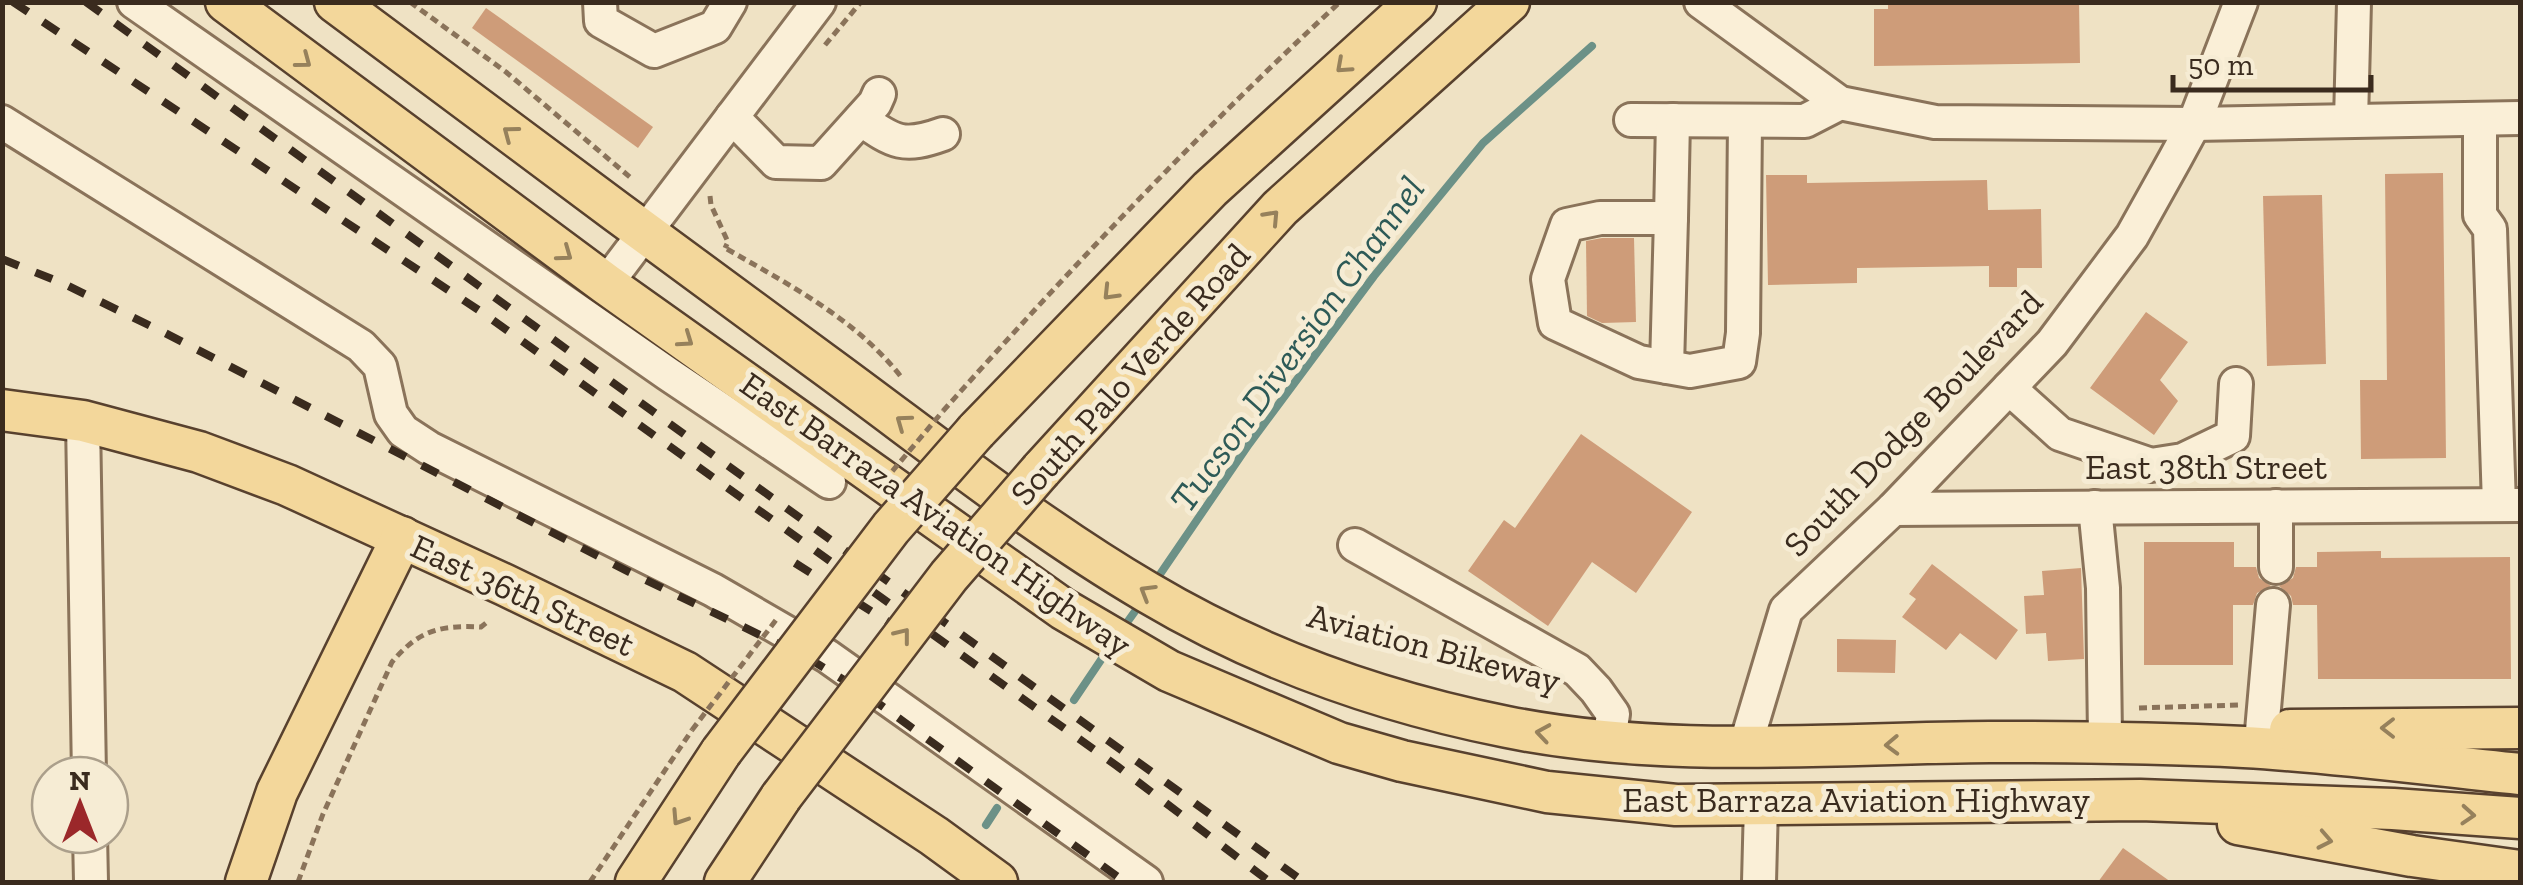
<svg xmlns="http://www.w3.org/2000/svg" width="2523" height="885" font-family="'Zilla Slab',serif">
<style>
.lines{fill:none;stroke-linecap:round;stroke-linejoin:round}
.stream{stroke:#6c9187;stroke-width:8}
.building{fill:#ce9c79}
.minor-casing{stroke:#8a735a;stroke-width:38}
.major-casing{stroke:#58412e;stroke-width:45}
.path{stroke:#8a735a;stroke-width:5;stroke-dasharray:8 5;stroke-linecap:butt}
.minor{stroke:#faefd7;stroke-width:32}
.major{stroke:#f3d79b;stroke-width:40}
.rail{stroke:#3a2b1e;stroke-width:8;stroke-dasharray:18 18;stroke-linecap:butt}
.major-bridge-casing{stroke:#58412e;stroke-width:45;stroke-linecap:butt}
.path-bridge{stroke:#8a735a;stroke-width:5;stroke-dasharray:8 5;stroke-linecap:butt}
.major-bridge{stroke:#f3d79b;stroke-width:40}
.oneway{stroke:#96815c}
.labels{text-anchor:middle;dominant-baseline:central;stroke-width:10;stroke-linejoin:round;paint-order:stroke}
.street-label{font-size:35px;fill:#3a2b1e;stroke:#f6ecd4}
.water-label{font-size:38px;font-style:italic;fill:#2d5a57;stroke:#f6ecd4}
</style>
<rect width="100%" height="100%" fill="#efe2c4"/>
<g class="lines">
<g class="stream">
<polyline points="1154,583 1249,444 1374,276 1483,143 1592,46"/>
<polyline points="1123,628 1141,603"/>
<polyline points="1074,700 1109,648"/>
<polyline points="986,825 997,808"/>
</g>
</g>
<g class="building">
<polygon points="1888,2 2079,2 2080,63 1874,66 1874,9 1888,9"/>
<polygon points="486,8 653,127 638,148 472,28"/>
<polygon points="2443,173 2446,458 2361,459 2360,380 2387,380 2385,174"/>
<polygon points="1766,175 1807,175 1807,183 1987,180 1988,210 2041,209 2042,268 2017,268 2017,287 1989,287 1989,266 1857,268 1857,283 1768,285"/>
<polygon points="2322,195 2326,364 2267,366 2263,196"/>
<polygon points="1602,238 1634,238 1636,322 1602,323 1587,316 1586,241"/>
<polygon points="2146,312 2188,342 2160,380 2178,401 2154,435 2090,388"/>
<polygon points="1581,434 1692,512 1636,593 1592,562 1548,626 1468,571 1504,520 1515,528"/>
<polygon points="2144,542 2234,542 2234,567 2256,567 2259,578 2271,586 2257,593 2253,605 2233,605 2233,665 2144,665"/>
<polygon points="2381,551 2381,558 2510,557 2511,679 2318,679 2317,605 2293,605 2291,596 2279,586 2293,578 2296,567 2317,567 2317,552"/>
<polygon points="1932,564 2018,630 1996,660 1960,633 1946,650 1902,617 1916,599 1909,594"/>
<polygon points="2081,568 2084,659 2048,661 2046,633 2026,634 2024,596 2044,595 2042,571"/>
<polygon points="1837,639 1896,640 1895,673 1837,672"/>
<polygon points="2123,848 2171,882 2098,882"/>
</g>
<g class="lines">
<defs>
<g id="minor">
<polyline points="134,2 668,374 829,482"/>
<polyline points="600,2 601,21 654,51 715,27 730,2"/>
<polyline points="1701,2 1840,103 1935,122 2194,124 2520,118"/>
<polyline points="732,117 776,162 821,163 875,103 879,94"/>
<path d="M 861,119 C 894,143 904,148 943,134"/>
<polyline points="2480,119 2480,215 2490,229 2499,505"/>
<polyline points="1631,120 1805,121 1840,103"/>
<polyline points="1673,120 1671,218 1600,218 1567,225 1548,279 1555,323 1639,362 1690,371 1739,362 1743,333 1745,121"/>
<polyline points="2351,121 2354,2"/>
<polyline points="2,122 361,346 380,366 391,414 403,431 429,448 713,590 827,656 1146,882"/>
<polyline points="606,284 819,2"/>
<polyline points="1667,367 1671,218"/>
<polyline points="2009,388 2060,434 2151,465 2183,460 2233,436 2236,384"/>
<polyline points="83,421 89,775"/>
<polyline points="2276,506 2276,567"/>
<polyline points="2095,507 2103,588 2105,737"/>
<polyline points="1893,509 2520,505"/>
<polyline points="1355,545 1577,670 1596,690 1613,714 1609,741"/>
<polyline points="2262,731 2273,605"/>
<polyline points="1745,747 1786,610 1893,509 2052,343 2132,236 2175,159 2194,124 2241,2"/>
<polyline points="90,835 91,882"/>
<polyline points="1759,882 1761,804"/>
</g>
<g id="major">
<polyline points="226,2 606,284 1063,609 1169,671 1339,743 1402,761 1547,792 1676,805 2140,800 2393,809 2520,818"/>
<path d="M 335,2 C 497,123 658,243 821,362 C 928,440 1033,525 1147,592 C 1258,658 1382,702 1507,727 C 1666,759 1829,743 1990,742 C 2074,742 2160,743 2244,747 C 2336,752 2429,765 2520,774"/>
<polyline points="2,410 83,421 199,452 287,485 505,585 685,672 934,836 997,882"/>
<polyline points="976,431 1210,189 1416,2"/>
<polyline points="1041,470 1280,208 1509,2"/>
<polyline points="2290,730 2520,728"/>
<polyline points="2238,824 2412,856 2520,871"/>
<polyline points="246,882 277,792 402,537"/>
<polyline points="636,882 721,752"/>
<polyline points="725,882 781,797"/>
</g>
</defs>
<use href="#minor" class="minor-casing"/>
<use href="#major" class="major-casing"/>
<g class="path">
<polyline points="410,2 506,72 631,178"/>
<polyline points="825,45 861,2"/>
<polyline points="710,196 711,205 728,242 725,248"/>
<path d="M 727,249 C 791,286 856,319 902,378"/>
<path d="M 943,411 C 1070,269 1200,131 1340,2"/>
<polyline points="2139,708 2238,705"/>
<path d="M 298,882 L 323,814 L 392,662 C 419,630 440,625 481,627 L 486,623"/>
<polyline points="590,882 692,730"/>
</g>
<use href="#minor" class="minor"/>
<use href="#major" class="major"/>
<g class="rail">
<polyline points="13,2 480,311 1117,766 1270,882"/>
<polyline points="86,2 1304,882"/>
<polyline points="2,259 62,283 163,332 629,572 808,658 857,688 1125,882"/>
<polyline points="795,563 923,644"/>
</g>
<defs>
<g id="major-bridge">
<polyline points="721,752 891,528 976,431"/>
<polyline points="781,797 949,576 1041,470"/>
</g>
</defs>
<use href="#major-bridge" class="major-bridge-casing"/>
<g class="path-bridge">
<polyline points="884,481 943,411"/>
<polyline points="692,730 776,620"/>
</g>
<use href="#major-bridge" class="major-bridge"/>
</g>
<defs><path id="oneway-chevron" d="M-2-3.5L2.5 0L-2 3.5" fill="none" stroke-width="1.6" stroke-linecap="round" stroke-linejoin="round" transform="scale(2.5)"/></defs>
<g class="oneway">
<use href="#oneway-chevron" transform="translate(304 61) rotate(37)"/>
<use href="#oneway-chevron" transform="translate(1343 66) rotate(138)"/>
<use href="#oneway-chevron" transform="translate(510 133) rotate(-143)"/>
<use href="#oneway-chevron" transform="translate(1272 217) rotate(-47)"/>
<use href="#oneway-chevron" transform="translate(565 254) rotate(36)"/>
<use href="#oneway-chevron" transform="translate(1110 293) rotate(134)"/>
<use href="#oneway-chevron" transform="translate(686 340) rotate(35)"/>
<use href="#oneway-chevron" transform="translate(903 422) rotate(-144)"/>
<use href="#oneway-chevron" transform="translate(1147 592) rotate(-149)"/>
<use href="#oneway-chevron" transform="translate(903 635) rotate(-52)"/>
<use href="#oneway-chevron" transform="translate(2388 728) rotate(180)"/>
<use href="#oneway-chevron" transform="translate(1543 733) rotate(-171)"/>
<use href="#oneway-chevron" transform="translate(1892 745) rotate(178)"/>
<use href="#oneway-chevron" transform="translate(2468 815) rotate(4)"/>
<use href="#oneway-chevron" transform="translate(679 818) rotate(123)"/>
<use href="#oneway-chevron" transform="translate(2325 840) rotate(11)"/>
</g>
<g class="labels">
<g class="street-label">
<text transform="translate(1130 374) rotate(-48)">South Palo Verde Road</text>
<text transform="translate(1913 423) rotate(-46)">South Dodge Boulevard</text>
<text x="2206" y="467">East 38th Street</text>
<text transform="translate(936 514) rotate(35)">East Barraza Aviation Highway</text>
<text transform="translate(523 595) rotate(25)">East 36th Street</text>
<text transform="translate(1434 648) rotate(15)">Aviation Bikeway</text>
<text x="1856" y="800">East Barraza Aviation Highway</text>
</g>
<g class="water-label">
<text transform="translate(1297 344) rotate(-54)">Tucson Diversion Channel</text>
</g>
</g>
<rect width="2523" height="885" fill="none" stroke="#3a2b1e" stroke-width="10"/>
<g transform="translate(80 805)"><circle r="48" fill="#f6ecd4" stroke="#ab9f8b" stroke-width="2.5"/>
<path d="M0-8L18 38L0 25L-18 38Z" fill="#9b282a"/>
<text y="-15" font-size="28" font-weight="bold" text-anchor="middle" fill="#3a2b1e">N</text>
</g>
<path d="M2173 75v15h198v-15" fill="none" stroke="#3a2b1e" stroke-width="5"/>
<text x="2188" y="75" font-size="30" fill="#3a2b1e" stroke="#f6ecd4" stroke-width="8" paint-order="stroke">50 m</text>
</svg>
